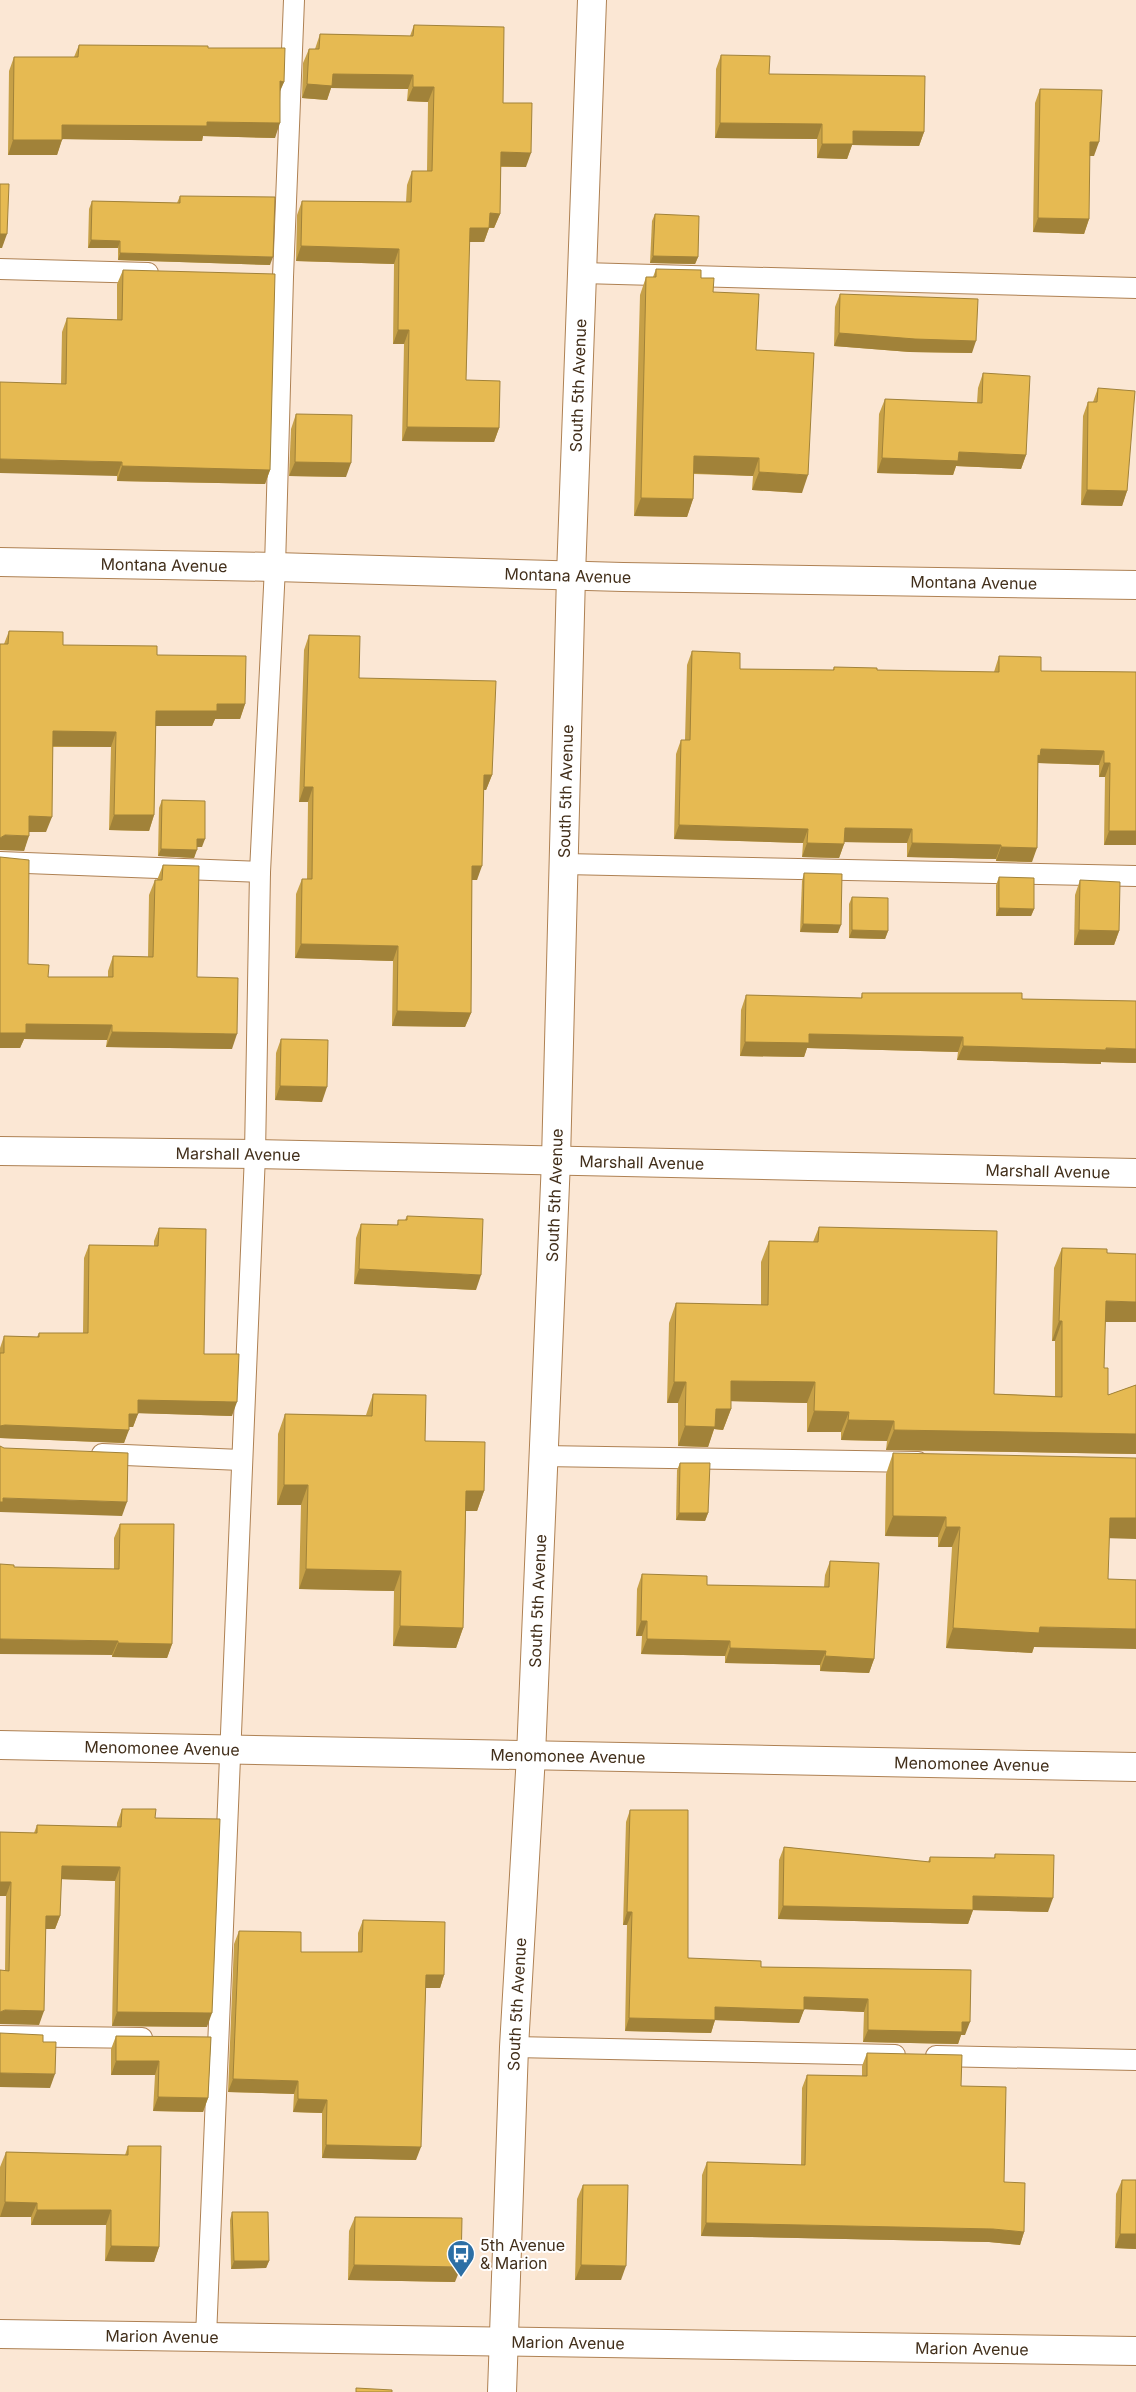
<svg xmlns="http://www.w3.org/2000/svg" width="1136" height="2392" font-family="Inter,sans-serif">
<style>
.lines{fill:none;stroke-linecap:round;stroke-linejoin:round}
.service-casing{stroke:#ae8153;stroke-width:22}
.minor-casing{stroke:#ae8153;stroke-width:30}
.tertiary-casing{stroke:#ae8153;stroke-width:30}
.service{stroke:#fff;stroke-width:20}
.minor{stroke:#fff;stroke-width:28}
.tertiary{stroke:#fff;stroke-width:28}
.wall{fill:#c6a047}
.shaded-wall{fill:#a18239}
.building{fill:#e6ba52;stroke:#a18239}
.labels{text-anchor:middle;dominant-baseline:central;stroke-width:4;stroke-linejoin:round;paint-order:stroke}
.street-label{font-size:16px;fill:#422f1b;stroke:#fff}
.poi-label{font-size:16px;fill:#422f1b;stroke:#fff;text-anchor:start}
</style>
<rect width="100%" height="100%" fill="#fbe7d4"/>
<g class="lines">
<defs>
<g id="service">
<polyline points="0,269 148,273"/>
<polyline points="582,273 1136,288"/>
<polyline points="0,862 260,872"/>
<polyline points="564,864 1136,876"/>
<polyline points="102,1454 241,1460"/>
<polyline points="542,1456 918,1462"/>
<polyline points="0,2036 142,2038"/>
<polyline points="514,2047 895,2055"/>
<polyline points="936,2056 1136,2060"/>
<polyline points="206,2337 255,1154 260,872 275,567 283,277 294,0"/>
</g>
<g id="minor">
<path id="s1" d="M 0,562 L 275,567 L 623,577 L 1136,585"/>
<path id="s2" d="M 0,1151 L 255,1154 L 1136,1173"/>
<path id="s3" d="M 0,1745 L 1136,1767"/>
<path id="s4" d="M 0,2334 L 1136,2351"/>
</g>
<g id="tertiary">
<path id="s5" d="M 502,2392 L 514,2047 L 531,1755 L 556,1160 L 571,575 L 592,0"/>
</g>
</defs>
<use href="#service" class="service-casing"/>
<use href="#minor" class="minor-casing"/>
<use href="#tertiary" class="tertiary-casing"/>
<use href="#service" class="service"/>
<use href="#minor" class="minor"/>
<use href="#tertiary" class="tertiary"/>
</g>
<g class="wall">
<polygon points="414,25 503,103 526,167 501,167 500,214 494,228 489,228 484,242 469,242 466,380 499,428 494,442 402,441 404,344 393,344 394,264 296,261 297,215 302,201 406,202 407,185 412,171 427,171 428,102 407,101 408,89 331,88 327,100 302,98 303,63 309,49 315,49 320,34 410,36"/>
<polygon points="79,45 208,48 284,82 280,90 275,138 203,136 202,141 62,139 57,155 8,155 9,71 14,57 74,57"/>
<polygon points="721,55 769,74 924,132 919,146 852,145 847,159 817,158 817,139 715,138 716,69"/>
<polygon points="1040,89 1094,156 1089,156 1089,219 1084,234 1033,232 1035,103"/>
<polygon points="180,196 270,265 118,260 118,248 88,248 89,209 92,201 177,203"/>
<polygon points="655,214 698,257 695,264 650,263 652,221"/>
<polygon points="656,269 701,278 713,292 756,350 802,493 752,490 753,476 694,474 693,499 687,517 634,516 640,295 646,277 653,277"/>
<polygon points="123,270 270,470 265,484 117,481 117,476 61,384 62,332 67,318 117,320 117,284"/>
<polygon points="840,294 972,353 910,352 834,346 835,307"/>
<polygon points="983,373 1026,455 1021,469 956,466 953,475 877,473 879,414 885,399 977,403 978,388"/>
<polygon points="1098,388 1127,491 1122,506 1081,505 1083,416 1088,402 1093,402"/>
<polygon points="296,414 346,477 289,476 291,429"/>
<polygon points="9,631 63,645 157,655 245,704 240,719 215,719 212,726 156,726 154,815 149,831 109,830 111,747 53,747 46,832 29,832 24,851 4,644"/>
<polygon points="309,635 359,678 492,775 486,790 484,790 477,880 472,880 471,1013 465,1027 392,1026 393,961 295,958 296,894 302,879 307,879 308,802 299,802 304,650"/>
<polygon points="692,651 740,669 833,670 834,667 877,670 994,672 999,656 1041,671 1136,672 1136,845 1104,845 1105,777 1099,777 1099,765 1038,763 1032,862 996,861 996,859 907,857 907,843 844,842 844,844 839,858 802,857 803,843 674,839 676,754 681,740 685,740 687,665"/>
<polygon points="162,800 202,847 197,847 194,858 158,856 159,808"/>
<polygon points="0,857 28,964 48,977 108,977 108,971 113,956 148,957 149,895 155,880 157,880 163,865 197,977 232,1049 106,1047 107,1040 24,1039 20,1048 0,1048"/>
<polygon points="804,873 838,933 800,932 802,881"/>
<polygon points="999,877 1034,909 1031,916 996,916 996,885"/>
<polygon points="1080,880 1119,931 1114,945 1074,945 1075,895"/>
<polygon points="852,897 888,931 885,939 849,938 849,904"/>
<polygon points="862,993 1022,999 1136,1001 1136,1063 1101,1062 1101,1064 957,1060 958,1052 807,1048 804,1057 740,1056 741,1010 746,995 861,998"/>
<polygon points="281,1039 322,1102 275,1100 276,1053"/>
<polygon points="407,1216 476,1290 354,1284 356,1238 361,1224 397,1225 398,1220 405,1220"/>
<polygon points="819,1227 994,1394 1055,1396 1055,1341 1052,1341 1054,1268 1062,1248 1105,1322 1104,1368 1108,1395 1136,1385 1136,1454 886,1450 887,1441 841,1440 841,1432 807,1432 807,1403 731,1401 731,1409 723,1430 714,1429 708,1447 678,1446 678,1403 667,1403 669,1323 676,1303 761,1305 761,1262 769,1241 813,1242"/>
<polygon points="159,1228 204,1354 232,1416 138,1413 133,1427 129,1427 124,1443 0,1438 0,1348 4,1336 37,1337 39,1333 83,1333 84,1258 89,1245 154,1246 154,1241"/>
<polygon points="373,1394 425,1441 484,1491 477,1511 466,1511 463,1628 456,1648 393,1646 394,1591 299,1589 301,1505 277,1505 278,1434 285,1414 366,1415"/>
<polygon points="893,1453 1109,1538 1034,1647 1032,1653 946,1648 952,1547 938,1547 938,1537 885,1536 886,1474"/>
<polygon points="680,1463 708,1513 705,1521 676,1520 677,1470"/>
<polygon points="120,1524 172,1644 167,1658 112,1657 112,1655 14,1567 114,1569 114,1538"/>
<polygon points="830,1561 874,1659 869,1673 820,1671 820,1665 725,1663 725,1656 641,1654 642,1636 636,1636 637,1589 642,1574 707,1585 824,1587 825,1575"/>
<polygon points="122,1809 155,1818 207,2027 112,2026 115,1881 61,1879 60,1916 55,1929 46,1929 39,2025 5,1971 6,1896 0,1896 0,1832 34,1833 37,1825 117,1827 117,1823"/>
<polygon points="630,1810 688,1958 761,1967 971,1970 965,2035 961,2035 958,2044 863,2042 864,2012 804,2009 799,2023 715,2020 711,2033 625,2031 627,1925 623,1925 626,1822"/>
<polygon points="784,1847 928,1862 930,1857 994,1858 995,1854 1048,1912 973,1910 968,1924 778,1919 779,1860"/>
<polygon points="363,1920 444,1975 440,1988 426,1988 416,2160 322,2158 322,2113 293,2112 294,2094 228,2092 234,1944 239,1931 301,1952 358,1952 358,1933"/>
<polygon points="116,2036 211,2037 208,2098 203,2112 153,2111 155,2075 111,2075 111,2049"/>
<polygon points="867,2053 961,2086 1004,2182 1024,2232 1020,2245 989,2242 701,2236 702,2175 707,2162 801,2165 802,2088 807,2075 862,2076 862,2066"/>
<polygon points="128,2146 159,2247 154,2262 105,2261 106,2225 31,2225 31,2217 0,2217 0,2167 6,2152 125,2155"/>
<polygon points="1122,2180 1136,2180 1136,2249 1115,2248 1116,2194"/>
<polygon points="583,2185 621,2280 575,2280 577,2199"/>
<polygon points="232,2212 269,2261 266,2268 231,2269 230,2220"/>
<polygon points="355,2217 455,2282 348,2280 349,2231"/>
</g>
<g class="shaded-wall">
<polygon points="333,74 413,75 408,89 331,88 327,100 302,98 307,84"/>
<polygon points="280,81 284,82 278,96"/>
<polygon points="413,87 434,87 428,102 407,101"/>
<polygon points="207,122 280,123 275,138 203,136 202,141 57,139 62,125"/>
<polygon points="720,123 822,124 817,139 715,138"/>
<polygon points="853,131 924,132 919,146 852,145 847,159 817,158 822,144"/>
<polygon points="13,140 62,140 57,155 8,155"/>
<polygon points="1090,142 1099,142 1094,156 1084,156"/>
<polygon points="501,152 531,153 526,167 496,166"/>
<polygon points="490,213 500,214 494,228 484,227"/>
<polygon points="1038,218 1089,219 1084,234 1033,232"/>
<polygon points="470,228 489,228 484,242 464,242"/>
<polygon points="0,234 7,234 2,248 0,248"/>
<polygon points="91,240 120,241 118,248 88,248"/>
<polygon points="301,246 399,249 394,264 296,261"/>
<polygon points="120,253 273,257 270,265 118,260"/>
<polygon points="653,256 698,257 695,264 650,263"/>
<polygon points="398,330 409,330 404,344 393,344"/>
<polygon points="839,333 976,341 972,353 910,352 834,346"/>
<polygon points="407,427 499,428 494,442 402,441"/>
<polygon points="959,452 1026,455 1021,469 956,466 953,475 877,473 882,458"/>
<polygon points="694,456 759,458 753,476 688,473"/>
<polygon points="0,459 122,462 117,476 0,473"/>
<polygon points="295,462 351,463 346,477 289,476"/>
<polygon points="122,466 270,470 265,484 117,481"/>
<polygon points="759,472 808,475 802,493 752,490"/>
<polygon points="1087,490 1127,491 1122,506 1081,505"/>
<polygon points="641,498 693,499 687,517 634,516"/>
<polygon points="217,704 245,704 240,719 215,719 212,726 151,726 156,711"/>
<polygon points="53,731 116,732 111,747 48,746"/>
<polygon points="1041,749 1104,751 1099,765 1038,763 1033,769"/>
<polygon points="1104,763 1110,763 1105,777 1099,777"/>
<polygon points="484,775 492,775 486,790 479,789"/>
<polygon points="304,787 313,787 308,802 299,802"/>
<polygon points="114,815 154,815 149,831 109,830"/>
<polygon points="29,816 52,817 46,832 24,832"/>
<polygon points="679,825 808,829 803,843 674,839"/>
<polygon points="845,828 912,829 907,843 840,842"/>
<polygon points="1109,831 1136,831 1136,845 1104,845"/>
<polygon points="5,835 29,836 24,851 0,850 0,838"/>
<polygon points="197,839 205,839 202,847 194,847"/>
<polygon points="807,843 844,844 839,858 802,857"/>
<polygon points="912,843 1001,845 996,859 907,857"/>
<polygon points="1001,847 1037,848 1032,862 996,861"/>
<polygon points="161,849 197,850 194,858 158,856"/>
<polygon points="472,866 482,866 477,880 467,880"/>
<polygon points="999,908 1034,909 1031,916 996,916"/>
<polygon points="803,924 841,925 838,933 800,932"/>
<polygon points="852,930 888,931 885,939 849,938"/>
<polygon points="1079,930 1119,931 1114,945 1074,945"/>
<polygon points="301,944 398,946 393,961 295,958"/>
<polygon points="397,1011 471,1013 465,1027 392,1026"/>
<polygon points="26,1024 112,1025 107,1040 24,1039 20,1048 0,1048 0,1033"/>
<polygon points="112,1032 237,1034 232,1049 106,1047"/>
<polygon points="809,1034 963,1037 958,1052 807,1048 804,1057 740,1056 745,1042"/>
<polygon points="963,1046 1136,1049 1136,1063 1101,1062 1101,1064 957,1060"/>
<polygon points="280,1086 327,1087 322,1102 275,1100"/>
<polygon points="359,1269 481,1275 476,1290 354,1284"/>
<polygon points="1106,1301 1136,1302 1136,1322 1099,1322"/>
<polygon points="1059,1321 1062,1321 1055,1341 1052,1341"/>
<polygon points="731,1381 815,1382 807,1403 724,1401"/>
<polygon points="674,1382 686,1382 678,1403 667,1403"/>
<polygon points="138,1400 237,1402 232,1416 133,1413"/>
<polygon points="716,1409 731,1409 723,1430 714,1429 708,1447 678,1446 685,1426"/>
<polygon points="814,1411 849,1412 841,1432 807,1432"/>
<polygon points="129,1414 138,1414 133,1427 124,1427"/>
<polygon points="848,1420 894,1421 887,1441 841,1440"/>
<polygon points="5,1425 129,1430 124,1443 0,1438 0,1426"/>
<polygon points="894,1430 1136,1434 1136,1454 886,1450"/>
<polygon points="284,1485 308,1485 301,1505 277,1505"/>
<polygon points="466,1491 484,1491 477,1511 459,1511"/>
<polygon points="3,1498 127,1502 122,1516 0,1512 0,1502"/>
<polygon points="679,1513 708,1513 705,1521 676,1520"/>
<polygon points="893,1516 946,1517 938,1537 885,1536"/>
<polygon points="1110,1518 1136,1518 1136,1539 1103,1538"/>
<polygon points="946,1527 960,1527 952,1547 938,1547"/>
<polygon points="306,1569 401,1571 394,1591 299,1589"/>
<polygon points="641,1621 647,1621 642,1636 636,1636"/>
<polygon points="400,1626 463,1628 456,1648 393,1646"/>
<polygon points="1040,1627 1136,1629 1136,1649 1034,1647 1032,1653 946,1648 953,1628"/>
<polygon points="0,1639 118,1641 112,1655 0,1654"/>
<polygon points="647,1639 730,1641 725,1656 641,1654"/>
<polygon points="118,1643 172,1644 167,1658 112,1657"/>
<polygon points="730,1648 826,1651 820,1665 725,1663"/>
<polygon points="825,1656 874,1659 869,1673 820,1671"/>
<polygon points="62,1866 120,1867 115,1881 57,1879"/>
<polygon points="0,1882 11,1882 6,1896 0,1896"/>
<polygon points="973,1896 1053,1898 1048,1912 968,1910"/>
<polygon points="783,1906 973,1910 968,1924 778,1919"/>
<polygon points="627,1912 632,1912 627,1925 623,1925"/>
<polygon points="46,1916 60,1916 55,1929 41,1929"/>
<polygon points="426,1975 444,1975 440,1988 421,1988"/>
<polygon points="804,1997 868,1999 864,2012 799,2009"/>
<polygon points="715,2007 804,2010 799,2023 711,2020"/>
<polygon points="5,2010 44,2011 39,2025 0,2024 0,2012"/>
<polygon points="117,2012 212,2013 207,2027 112,2026"/>
<polygon points="629,2018 715,2020 711,2033 625,2031"/>
<polygon points="962,2022 970,2022 965,2035 961,2035 958,2044 863,2042 868,2030"/>
<polygon points="116,2061 159,2061 155,2075 111,2075"/>
<polygon points="0,2073 55,2074 50,2088 0,2087"/>
<polygon points="233,2079 298,2081 294,2094 228,2092"/>
<polygon points="158,2097 208,2098 203,2112 153,2111"/>
<polygon points="298,2099 327,2100 322,2113 293,2112"/>
<polygon points="326,2145 421,2147 416,2160 322,2158"/>
<polygon points="5,2202 37,2203 31,2217 0,2217"/>
<polygon points="37,2210 111,2210 106,2225 31,2225"/>
<polygon points="706,2223 993,2229 1024,2232 1020,2245 989,2242 701,2236"/>
<polygon points="1120,2234 1136,2234 1136,2249 1115,2248"/>
<polygon points="111,2246 159,2247 154,2262 105,2261"/>
<polygon points="234,2261 269,2261 266,2268 231,2269"/>
<polygon points="354,2265 461,2267 455,2282 348,2280"/>
<polygon points="581,2265 626,2266 621,2280 575,2280"/>
</g>
<g class="building">
<polygon points="414,25 504,27 503,103 532,103 531,153 501,152 500,214 490,213 489,228 470,228 466,380 500,381 499,428 407,427 409,330 398,330 399,249 301,246 302,201 411,202 412,171 432,171 434,87 413,87 413,75 333,74 332,86 307,84 309,49 319,49 320,34 413,36"/>
<polygon points="79,45 208,46 208,48 285,48 284,82 280,81 280,123 207,122 207,126 62,125 62,140 13,140 14,57 78,57"/>
<polygon points="721,55 770,56 769,74 925,76 924,132 853,131 853,144 822,144 822,124 720,123"/>
<polygon points="1040,89 1102,90 1099,142 1090,142 1089,219 1038,218"/>
<polygon points="0,184 9,184 7,234 0,234"/>
<polygon points="180,196 275,197 273,257 120,253 120,241 91,240 92,201 180,203"/>
<polygon points="655,214 699,216 698,257 653,256"/>
<polygon points="656,269 701,270 701,278 714,278 713,292 759,294 756,350 814,353 808,475 759,472 759,458 694,456 693,499 641,498 646,277 656,277"/>
<polygon points="123,270 275,274 270,470 122,466 122,462 0,459 0,382 66,384 67,318 122,320"/>
<polygon points="840,294 978,299 976,341 915,339 839,333"/>
<polygon points="983,373 1030,376 1026,455 959,452 958,461 882,458 885,399 982,403"/>
<polygon points="1098,388 1135,391 1127,491 1087,490 1088,402 1097,402"/>
<polygon points="296,414 352,415 351,463 295,462"/>
<polygon points="9,631 63,632 63,645 157,646 157,655 246,656 245,704 217,704 217,711 156,711 154,815 114,815 116,732 53,731 52,817 29,816 29,836 5,835 0,838 0,644 8,644"/>
<polygon points="309,635 360,636 359,678 496,681 492,775 484,775 482,866 472,866 471,1013 397,1011 398,946 301,944 302,879 312,879 313,787 304,787"/>
<polygon points="692,651 740,653 740,669 834,670 834,667 877,668 877,670 999,672 999,656 1041,657 1041,671 1136,672 1136,831 1109,831 1110,763 1104,763 1104,751 1041,749 1040,756 1038,755 1037,848 1001,847 1001,845 912,843 912,829 845,828 844,844 807,843 808,829 679,825 681,740 690,740"/>
<polygon points="162,800 205,801 205,839 197,839 197,850 161,849"/>
<polygon points="0,857 29,860 28,964 49,965 48,977 113,977 113,956 153,957 155,880 162,880 163,865 199,866 197,977 238,978 237,1034 112,1032 112,1025 26,1024 26,1033 0,1033"/>
<polygon points="804,873 842,874 841,925 803,924"/>
<polygon points="999,877 1034,878 1034,909 999,908"/>
<polygon points="1080,880 1120,882 1119,931 1079,930"/>
<polygon points="852,897 888,898 888,931 852,930"/>
<polygon points="862,993 1022,993 1022,999 1136,1001 1136,1049 1106,1048 1106,1050 963,1046 963,1037 809,1034 809,1043 745,1042 746,995 862,998"/>
<polygon points="281,1039 328,1040 327,1087 280,1086"/>
<polygon points="407,1216 483,1219 481,1275 359,1269 361,1224 398,1225 398,1220 407,1220"/>
<polygon points="819,1227 997,1231 994,1394 1062,1397 1062,1321 1059,1321 1062,1248 1107,1249 1107,1253 1136,1254 1136,1302 1106,1301 1104,1368 1108,1368 1108,1395 1136,1385 1136,1434 894,1430 894,1421 848,1420 849,1412 814,1411 815,1382 731,1381 731,1409 716,1409 715,1427 685,1426 686,1382 674,1382 676,1303 768,1305 769,1241 818,1242"/>
<polygon points="159,1228 206,1229 204,1354 239,1354 237,1402 138,1400 138,1414 129,1414 129,1430 5,1425 0,1426 0,1353 4,1353 4,1336 39,1337 39,1333 88,1333 89,1245 158,1246"/>
<polygon points="373,1394 426,1395 425,1441 485,1442 484,1491 466,1491 463,1628 400,1626 401,1571 306,1569 308,1485 284,1485 285,1414 372,1416"/>
<polygon points="0,1446 4,1448 128,1453 127,1502 3,1498 3,1502 0,1502"/>
<polygon points="893,1453 1136,1458 1136,1518 1110,1518 1108,1579 1136,1580 1136,1629 1040,1627 1039,1633 953,1628 960,1527 946,1527 946,1517 893,1516"/>
<polygon points="680,1463 710,1463 708,1513 679,1513"/>
<polygon points="120,1524 174,1524 172,1644 118,1643 118,1641 0,1639 0,1564 14,1565 14,1567 119,1569"/>
<polygon points="830,1561 879,1563 874,1659 825,1656 826,1651 730,1648 730,1641 647,1639 647,1621 641,1621 642,1574 707,1576 707,1585 829,1587"/>
<polygon points="122,1809 156,1809 155,1818 220,1819 212,2013 117,2012 120,1867 62,1866 60,1916 46,1916 44,2011 5,2010 0,2012 0,1970 9,1971 11,1882 0,1882 0,1832 37,1833 37,1825 121,1827"/>
<polygon points="630,1810 688,1810 688,1958 761,1961 761,1967 971,1970 970,2022 962,2022 962,2032 868,2030 868,1999 804,1997 804,2010 715,2007 715,2020 629,2018 632,1912 627,1912"/>
<polygon points="784,1847 930,1862 930,1857 995,1858 995,1854 1054,1855 1053,1898 973,1896 973,1910 783,1906"/>
<polygon points="363,1920 445,1922 444,1975 426,1975 421,2147 326,2145 327,2100 298,2099 298,2081 233,2079 239,1931 301,1932 301,1952 362,1952"/>
<polygon points="0,2033 43,2035 43,2042 56,2042 55,2074 0,2073"/>
<polygon points="116,2036 211,2037 208,2098 158,2097 159,2061 116,2061"/>
<polygon points="867,2053 962,2055 961,2086 1006,2087 1004,2182 1025,2183 1024,2232 993,2229 706,2223 707,2162 805,2165 807,2075 867,2076"/>
<polygon points="128,2146 161,2146 159,2247 111,2246 111,2210 37,2210 37,2203 5,2202 6,2152 128,2155"/>
<polygon points="1122,2180 1136,2180 1136,2234 1120,2234"/>
<polygon points="583,2185 628,2185 626,2266 581,2265"/>
<polygon points="232,2212 268,2212 269,2261 234,2261"/>
<polygon points="355,2217 462,2218 461,2267 354,2265"/>
<polygon points="356,2388 392,2390 392,2392 356,2392"/>
</g>
<defs>
<symbol id="bus-pin" viewBox="-11 -11 22 30"><path d="M0 17L-7.5 6A9.5 9.5 0 1 1 7.5 6Z" fill="#2c6fa5" stroke="#fff"/><path d="M-5-6H5V4H4V6H2V4H-2V6H-4V4H-5ZM-3.5-4V0h7V-4ZM-3.5 1.2v1.5H-2V1.2ZM2 1.2v1.5H3.5V1.2Z" fill="#fff"/></symbol>
</defs>
<g fill-rule="evenodd">
<use href="#bus-pin" x="445" y="2238" width="32" height="43"/>
</g>
<g class="labels">
<g class="street-label">
<text stroke="none"><textPath href="#s5" startOffset="2008">South 5th Avenue</textPath></text>
<text stroke="none"><textPath href="#s1" startOffset="164">Montana Avenue</textPath></text>
<text stroke="none"><textPath href="#s1" startOffset="568">Montana Avenue</textPath></text>
<text stroke="none"><textPath href="#s1" startOffset="974">Montana Avenue</textPath></text>
<text stroke="none"><textPath href="#s5" startOffset="1602">South 5th Avenue</textPath></text>
<text stroke="none"><textPath href="#s2" startOffset="238">Marshall Avenue</textPath></text>
<text stroke="none"><textPath href="#s2" startOffset="642">Marshall Avenue</textPath></text>
<text stroke="none"><textPath href="#s2" startOffset="1048">Marshall Avenue</textPath></text>
<text stroke="none"><textPath href="#s5" startOffset="1198">South 5th Avenue</textPath></text>
<text stroke="none"><textPath href="#s5" startOffset="792">South 5th Avenue</textPath></text>
<text stroke="none"><textPath href="#s3" startOffset="162">Menomonee Avenue</textPath></text>
<text stroke="none"><textPath href="#s3" startOffset="568">Menomonee Avenue</textPath></text>
<text stroke="none"><textPath href="#s3" startOffset="972">Menomonee Avenue</textPath></text>
<text stroke="none"><textPath href="#s5" startOffset="388">South 5th Avenue</textPath></text>
<text stroke="none"><textPath href="#s4" startOffset="162">Marion Avenue</textPath></text>
<text stroke="none"><textPath href="#s4" startOffset="568">Marion Avenue</textPath></text>
<text stroke="none"><textPath href="#s4" startOffset="972">Marion Avenue</textPath></text>
</g>
<g class="poi-label">
<text x="480" y="2245">5th Avenue<tspan x="480" dy="18">&amp; Marion</tspan></text>
</g>
</g>
</svg>
